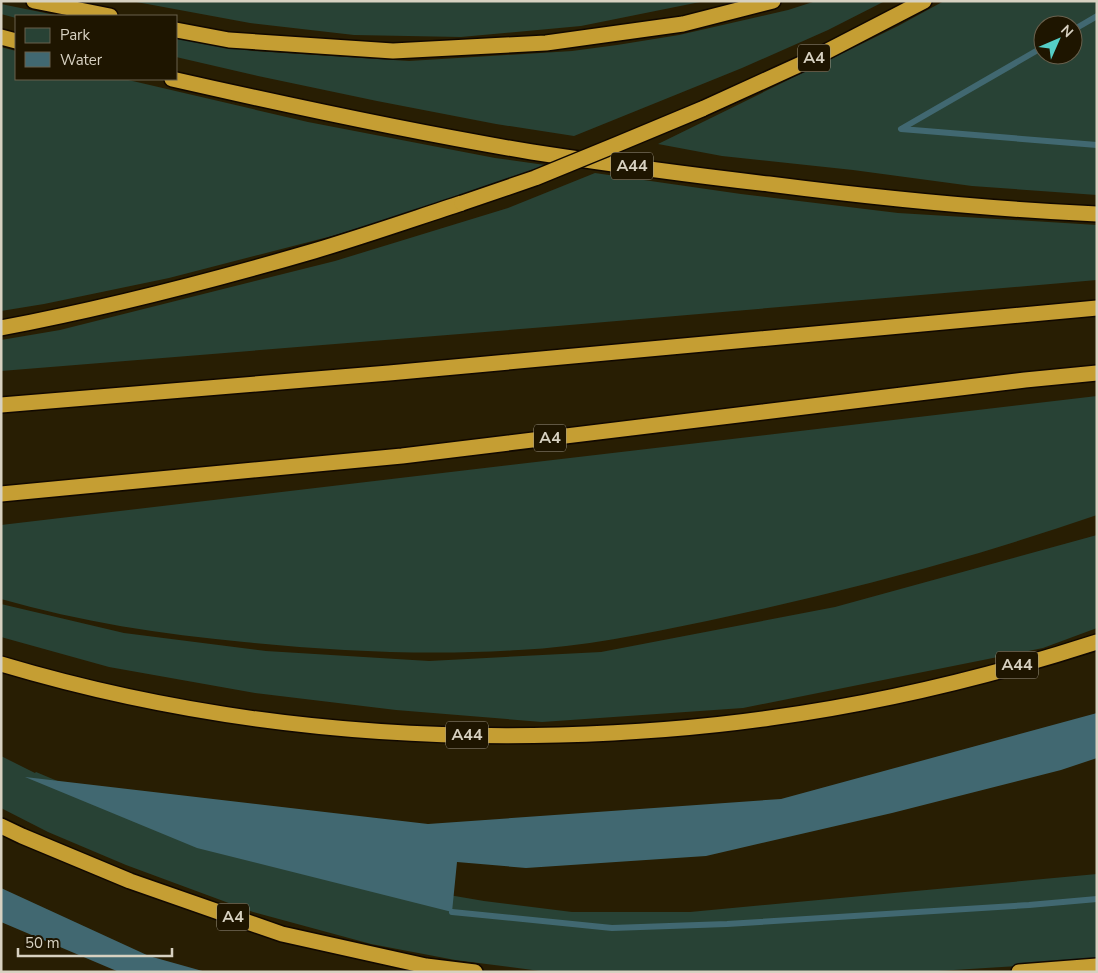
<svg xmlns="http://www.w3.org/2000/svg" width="1098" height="973" font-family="'Nunito Sans',sans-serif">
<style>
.green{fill:#284235;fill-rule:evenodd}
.water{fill:#416871}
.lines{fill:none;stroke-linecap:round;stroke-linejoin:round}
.stream{stroke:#416871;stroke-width:6}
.motorway-casing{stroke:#110800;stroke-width:18}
.motorway{stroke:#c59e33;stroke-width:15}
.motorway-bridge-casing{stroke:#110800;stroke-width:18;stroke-linecap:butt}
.motorway-bridge{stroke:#c59e33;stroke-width:15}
.labels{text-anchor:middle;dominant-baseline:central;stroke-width:4;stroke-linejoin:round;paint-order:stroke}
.shield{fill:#1e1500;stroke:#a09987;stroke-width:1}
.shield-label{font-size:16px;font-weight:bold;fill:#d7d1c1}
</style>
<rect width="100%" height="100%" fill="#281e03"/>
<g class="green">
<polygon points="131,1 705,1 581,26 461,37 354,35 250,23"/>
<polygon points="816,1 885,1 828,30 742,68 574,136 496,124 377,101 258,76 176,57 176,37 253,51 409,61 572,51 617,45 679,35 788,10"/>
<path d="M 944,1 L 1097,1 L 1097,195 L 972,186 L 853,170 L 722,156 L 658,144 L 898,26 ZM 1043,25 L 1073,25 L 1073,55 L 1043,55 Z"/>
<polygon points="1,4 60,16 16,16 16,18 1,14"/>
<polygon points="1,47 16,51 16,79 124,79 308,122 495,158 545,165 460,198 332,236 169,278 44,304 1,311"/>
<polygon points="595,173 741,194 898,213 1097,225 1097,280 558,326 1,371 1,340 60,330 335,261 508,208"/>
<path d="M 1097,396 L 1097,515 C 1058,528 1019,541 979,553 C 889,579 798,602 707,621 C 645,634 582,647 519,650 C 427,656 335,651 244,642 C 162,634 80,622 1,599 L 1,525 Z"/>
<polygon points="1097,535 1097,628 1043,648 743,708 542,722 396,710 255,693 109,667 1,637 1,604 124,633 266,651 429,661 601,652 835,607"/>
<polygon points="1,756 35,773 36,772 110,803 367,881 484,901 572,912 690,912 1097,874 1097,960 1066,963 922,972 548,972 455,960 371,944 253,912 126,865 48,832 1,808"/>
</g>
<g class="water">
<polygon points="1097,713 1097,758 1061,770 892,813 706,856 526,868 457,862 452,912 197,848 25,777 428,824 781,799"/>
<polygon points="1,888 149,956 206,972 119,972 1,922"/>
</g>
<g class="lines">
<g class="stream">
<polyline points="1073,30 1097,16"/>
<polyline points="1043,47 901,129 1097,145"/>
<polyline points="452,912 612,928 727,924 1029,905 1097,899"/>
</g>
<defs>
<g id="motorway">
<polyline points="34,1 110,16"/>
<polyline points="176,30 229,40 393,51 546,43 683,24 773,1"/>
<polyline points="1,37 16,41"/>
<path d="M 172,79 C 291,106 411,132 532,152 C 610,164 690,175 769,184 C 878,198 987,209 1097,214"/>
<polyline points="702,109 814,58 924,1"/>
<path d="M 1,328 C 106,308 211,281 314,251 C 364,236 413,219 462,203"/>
<polyline points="1,405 389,373 1097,308"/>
<polyline points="1,494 402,456 1025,380 1097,373"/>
<path d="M 1,664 C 182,718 371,740 559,735 C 630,733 700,728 770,718 C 880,703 992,676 1097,642"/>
<polyline points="1,826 22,836 130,881 282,934 426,966 475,972"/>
<polyline points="1019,972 1097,966"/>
</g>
</defs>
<use href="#motorway" class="motorway-casing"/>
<use href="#motorway" class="motorway"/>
<defs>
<polyline id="motorway-bridge" points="462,203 535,178 618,144 702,109"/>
</defs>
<use href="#motorway-bridge" class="motorway-bridge-casing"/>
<use href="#motorway-bridge" class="motorway-bridge"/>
</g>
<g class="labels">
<g class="shield">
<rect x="798" y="44.5" width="32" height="27" rx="4"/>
<rect x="611" y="152.5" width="42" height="27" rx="4"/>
<rect x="534" y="424.5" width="32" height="27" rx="4"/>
<rect x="996" y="651.5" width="42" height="27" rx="4"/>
<rect x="446" y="721.5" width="42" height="27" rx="4"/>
<rect x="217" y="903.5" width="32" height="27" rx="4"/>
</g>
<g class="shield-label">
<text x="814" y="58">A4</text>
<text x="632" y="166">A44</text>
<text x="550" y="438">A4</text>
<text x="1017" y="665">A44</text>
<text x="467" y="735">A44</text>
<text x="233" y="917">A4</text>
</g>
</g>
<rect width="1098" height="973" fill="none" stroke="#d7d1c1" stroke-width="5"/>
<rect x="15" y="15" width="162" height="65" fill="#1e1500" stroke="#68604d"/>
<rect x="25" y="28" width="25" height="15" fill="#284235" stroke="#68604d"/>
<text x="60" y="40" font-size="15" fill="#d7d1c1">Park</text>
<rect x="25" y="52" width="25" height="15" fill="#416871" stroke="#68604d"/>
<text x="60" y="65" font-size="15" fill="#d7d1c1">Water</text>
<g transform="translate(1058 40) rotate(45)"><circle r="24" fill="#1e1500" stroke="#68604d"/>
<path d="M0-4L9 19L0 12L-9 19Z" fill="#55cec6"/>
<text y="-8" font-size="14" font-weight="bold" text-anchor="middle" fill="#d7d1c1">N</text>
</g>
<path d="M18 948v8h154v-8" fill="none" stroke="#d7d1c1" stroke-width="2.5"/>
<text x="25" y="948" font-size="15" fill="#d7d1c1" stroke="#1e1500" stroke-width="4" paint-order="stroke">50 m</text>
</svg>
